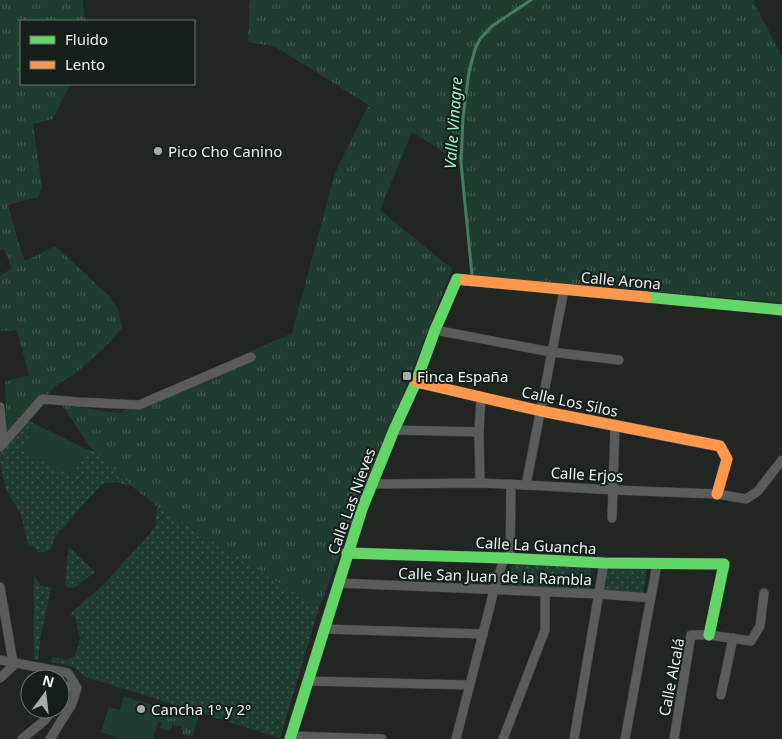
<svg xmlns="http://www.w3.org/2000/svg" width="782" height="739" font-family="'Noto Sans',sans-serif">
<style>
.grass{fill:url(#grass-tufts)}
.garden{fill:url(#garden-dots)}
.pitch{fill:#1f3d2f}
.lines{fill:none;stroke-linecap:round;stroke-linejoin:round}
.stream{stroke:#457c60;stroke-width:3}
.street-casing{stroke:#3c403d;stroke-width:10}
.fast-casing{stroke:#3c403d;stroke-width:12}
.slow-casing{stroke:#3c403d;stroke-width:12}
.street{stroke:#595c5a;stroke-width:9}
.fast{stroke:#63d668;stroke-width:11}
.slow{stroke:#ff974d;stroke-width:11}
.poi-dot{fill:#a6aca8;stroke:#151e1a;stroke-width:2}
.labels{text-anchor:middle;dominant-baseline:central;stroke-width:4;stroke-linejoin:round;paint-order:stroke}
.poi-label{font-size:15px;fill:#edf4f0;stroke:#151e1a;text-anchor:start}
.street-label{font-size:15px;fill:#edf4f0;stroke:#151e1a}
.water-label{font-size:16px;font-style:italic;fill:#9af3c5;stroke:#151e1a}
</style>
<defs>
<pattern id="grass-tufts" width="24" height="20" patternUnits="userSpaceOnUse" patternTransform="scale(1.25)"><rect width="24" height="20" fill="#1f3d2f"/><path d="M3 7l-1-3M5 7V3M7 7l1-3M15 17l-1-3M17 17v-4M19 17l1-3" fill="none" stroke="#405a4d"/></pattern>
<pattern id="garden-dots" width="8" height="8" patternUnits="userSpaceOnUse" patternTransform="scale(1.25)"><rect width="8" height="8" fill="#1f3d2f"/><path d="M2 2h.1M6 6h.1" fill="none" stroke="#405a4d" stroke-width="1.8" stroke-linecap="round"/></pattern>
</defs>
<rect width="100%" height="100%" fill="#212623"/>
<g class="grass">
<polygon points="0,0 83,0 85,21 21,21 21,84 70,84 53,119 33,124 42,187 38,197 8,205 19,245 25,261 55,246 107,294 118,309 122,328 110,342 77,372 58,384 7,434 5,382 29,375 17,330 0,331 0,276 12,268 4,249 0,251"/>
<polygon points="250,0 754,0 755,5 782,56 782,303 472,275 461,163 412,132 380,210 452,269 319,608 158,507 133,487 89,446 62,405 119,413 158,393 292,333 335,173 368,106 380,112 274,46 248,42"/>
<polygon points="167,706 199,715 192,737 183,735 183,731 181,726 172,725 170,731 160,728 162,723 157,722 162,708 166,709"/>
</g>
<g class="garden">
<path d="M 28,420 L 35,424 L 22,450 L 73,476 L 86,449 L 96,452 L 131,486 C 120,483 111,480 101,485 L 60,531 C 54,537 53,541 52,549 L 39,553 L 34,546 L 29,547 L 20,512 L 6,490 L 0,462 L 0,454 L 1,451 Z"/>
<path d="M 158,507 L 319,608 L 280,738 L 83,676 C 74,663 65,665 51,662 L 52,657 L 66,660 L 75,656 L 80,640 L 75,616 L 69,615 L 104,584 L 148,536 L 156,525 L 156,511 Z"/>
<polygon points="69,547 95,572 75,587 70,588 66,586 65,583"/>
<path d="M 513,563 L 591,565 L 591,590 L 508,586 C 506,580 509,569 513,563 Z"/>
<polygon points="647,568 643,593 604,590 609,569"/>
<polygon points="34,575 41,586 51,588 41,635 38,660 34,659"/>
</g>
<g class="pitch">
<polygon points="35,424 86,449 73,476 21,450"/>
<polygon points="124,696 162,708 153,739 122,739 101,732 109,707 120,710"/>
</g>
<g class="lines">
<polyline class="stream" points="472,275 461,163 463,117 469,72 475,49 480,39 492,26 531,0"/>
<defs>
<g id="street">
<polyline points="435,330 551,352 619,360"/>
<polyline points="0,407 3,444"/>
<polyline points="394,430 479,432"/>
<polyline points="0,447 42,399 79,402 139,405 251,357"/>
<polyline points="480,483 479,432 481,397"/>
<polyline points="372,484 480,483 526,485 614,490 717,494 746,499 758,491 782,460"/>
<polyline points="526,485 564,290"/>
<polyline points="612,518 615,425"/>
<polyline points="510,558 511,484"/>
<polyline points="338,583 599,594 651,598"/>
<polyline points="0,587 13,662 13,666 0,678"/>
<polyline points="324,629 483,634"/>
<polyline points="0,660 68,673 77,688 72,704 50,739"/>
<polyline points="308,681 469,685"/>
<polyline points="721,695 733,638"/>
<polyline points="60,699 73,681"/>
<polyline points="291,736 382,739"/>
<polyline points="22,739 45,720 53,709"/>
<polyline points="456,739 494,590 504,558"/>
<polyline points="503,739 545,630 545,592"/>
<polyline points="574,739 604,563"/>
<polyline points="625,739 657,564"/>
<polyline points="674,739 691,635 709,635 751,641 760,626 764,593"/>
</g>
<g id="fast">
<polyline points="646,297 782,310"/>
<polyline points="347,553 504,558 604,563 724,564 709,635"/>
<polyline points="290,739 362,509 394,430 416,382 435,330 457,279 465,280"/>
</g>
<g id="slow">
<polyline points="465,280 646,297"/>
<polyline points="416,382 541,411 720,446 727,459 717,494"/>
</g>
</defs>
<use href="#street" class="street-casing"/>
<use href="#fast" class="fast-casing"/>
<use href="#slow" class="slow-casing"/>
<use href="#street" class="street"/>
<use href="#fast" class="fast"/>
<use href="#slow" class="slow"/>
</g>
<g class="poi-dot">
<circle cx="158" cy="151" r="5"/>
<rect x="402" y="371" width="10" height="10" rx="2.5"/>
<circle cx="141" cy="709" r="5"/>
</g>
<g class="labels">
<g class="poi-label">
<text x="168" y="151">Pico Cho Canino</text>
<text x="417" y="376">Finca España</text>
<text x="151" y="709">Cancha 1º y 2º</text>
</g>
<g class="street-label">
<text transform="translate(621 280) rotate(5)">Calle Arona</text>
<text transform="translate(570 401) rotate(12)">Calle Los Silos</text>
<text transform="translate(587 474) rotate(3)">Calle Erjos</text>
<text transform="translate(351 501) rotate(-70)">Calle Las Nieves</text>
<text transform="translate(536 545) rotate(3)">Calle La Guancha</text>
<text transform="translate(495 576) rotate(2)">Calle San Juan de la Rambla</text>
<text transform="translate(671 677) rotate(-79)">Calle Alcalá</text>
</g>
<g class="water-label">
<text transform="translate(453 123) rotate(-86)">Valle Vinagre</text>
</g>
</g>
<rect x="20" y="20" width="175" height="65" fill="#151e1a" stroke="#6b7470"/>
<rect x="30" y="36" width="25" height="8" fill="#63d668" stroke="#6b7470"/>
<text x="65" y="45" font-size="15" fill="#edf4f0">Fluido</text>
<rect x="30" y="61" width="25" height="8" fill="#ff974d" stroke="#6b7470"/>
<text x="65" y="70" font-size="15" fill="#edf4f0">Lento</text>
<g transform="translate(45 694) rotate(15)"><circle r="24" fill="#151e1a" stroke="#6b7470"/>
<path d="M0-4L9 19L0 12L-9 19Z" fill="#a6aca8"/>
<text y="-8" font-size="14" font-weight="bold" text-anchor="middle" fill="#edf4f0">N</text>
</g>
</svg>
